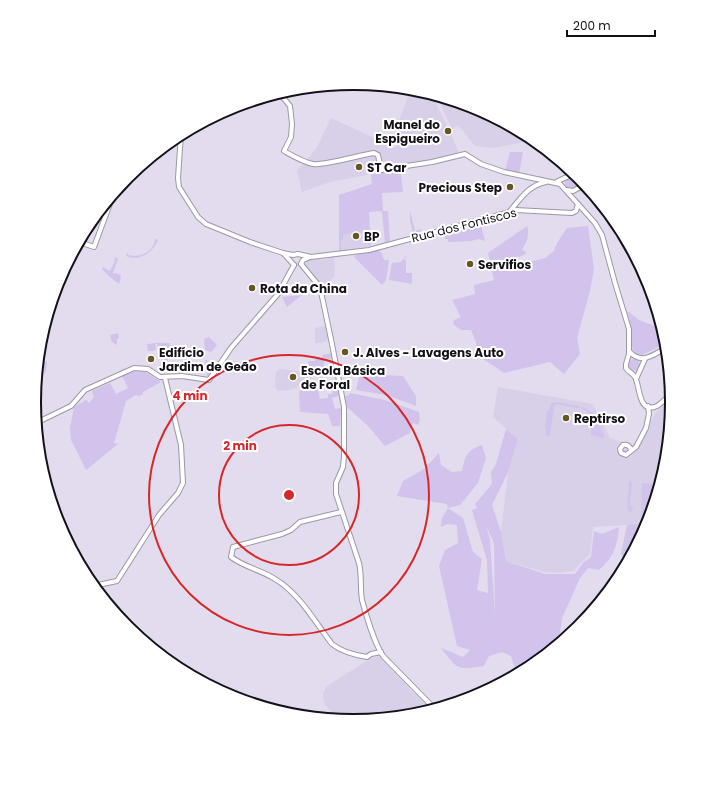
<svg xmlns="http://www.w3.org/2000/svg" width="707" height="804" font-family="Poppins,sans-serif">
<style>
.built{fill:#d8d0e8}
.green{fill:#d1c3eb;fill-rule:evenodd}
.lines{fill:none;stroke-linecap:round;stroke-linejoin:round}
.minor-casing{stroke:#9c97a7;stroke-width:6}
.minor{stroke:#fff;stroke-width:4}
.ring{fill:none;stroke:#d62828;stroke-width:2}
.poi-dot{fill:#665623;stroke:#fff;stroke-width:1.5}
.labels{text-anchor:middle;dominant-baseline:central;stroke-width:4;stroke-linejoin:round;paint-order:stroke}
.poi-label{font-size:12px;font-weight:bold;fill:#141218;stroke:#fff;text-anchor:start}
.street-label{font-size:12px;fill:#141218;stroke:#fff}
.rim{fill:none;stroke:#141218;stroke-width:2}
.centre{fill:#d62828;stroke:#fff;stroke-width:2}
.ring-label{font-size:12px;text-anchor:middle;font-weight:bold;fill:#d62828;stroke:#fff;stroke-width:4;stroke-linejoin:round;paint-order:stroke}
</style>
<rect width="100%" height="100%" fill="#e2dcee"/>
<g class="built">
<polygon points="411,88 431,93 455,143 460,157 330,182 302,192 297,171 316,149 331,118 396,148 399,121"/>
<polygon points="436,95 476,107 531,136 536,140 492,148 475,146 458,125 452,129"/>
<polygon points="351,229 370,233 371,246 339,251 340,232"/>
<polygon points="334,256 335,276 330,281 321,285 306,267 306,262 309,259 326,260 330,257"/>
<polygon points="326,326 329,337 327,341 324,342 315,343 315,328"/>
<polygon points="280,369 307,372 310,374 312,382 289,390 278,391 275,386 276,372"/>
<polygon points="498,387 593,404 610,438 638,447 656,412 672,397 667,465 649,524 642,536 627,525 593,527 590,554 573,571 558,573 545,572 506,561 501,532 508,472 518,439 493,417"/>
<polygon points="378,656 405,683 412,692 416,694 424,703 431,711 416,715 353,721 338,720 324,703 323,693 327,686 370,659"/>
</g>
<g class="green">
<polygon points="510,152 523,152 519,174 505,171"/>
<polygon points="400,168 403,192 382,193 383,211 388,211 390,242 385,243 382,211 369,212 371,246 363,240 362,236 365,236 364,233 355,231 343,235 343,240 340,241 342,251 339,251 339,195 372,184 371,174"/>
<circle cx="571" cy="183" r="6"/>
<polygon points="410,210 415,231 421,229 420,233 415,235 413,234 410,220"/>
<polygon points="476,223 481,225 485,241 479,239 471,241 448,242 448,239 445,239 445,234 472,228 473,225"/>
<path d="M 527,226 C 530,233 527,243 522,249 L 523,251 L 525,251 L 526,254 L 519,257 L 518,256 L 513,259 L 515,262 L 513,263 L 515,266 L 545,258 L 554,251 L 557,243 L 567,228 L 588,226 L 594,269 L 590,291 L 577,338 L 580,354 L 564,374 L 550,362 L 504,373 L 477,355 L 476,342 L 471,330 L 461,330 L 453,324 L 454,320 L 461,317 L 452,300 L 475,294 L 474,285 L 494,280 L 488,253 Z"/>
<path d="M 155,239 L 158,240 C 153,252 140,262 126,256 L 128,252 L 128,255 C 139,258 154,253 155,239 Z"/>
<polygon points="379,250 382,254 384,260 389,260 386,280 382,285 354,257 357,254"/>
<polygon points="406,256 406,258 405,258 404,260 406,260 406,273 412,273 412,284 390,280 389,279 392,263 401,262"/>
<polygon points="115,257 118,259 113,273 114,274 115,273 121,275 120,276 121,277 119,284 111,278 102,269 103,267 110,271 115,261 114,260"/>
<polygon points="302,295 287,307 282,297"/>
<path d="M 627,312 L 629,312 L 639,320 L 655,326 L 659,332 L 658,337 L 662,338 L 663,333 L 661,332 L 661,329 L 657,326 L 662,328 L 667,343 L 642,355 C 623,352 636,327 627,312 Z"/>
<polygon points="118,333 119,338 117,339 117,345 112,342 110,335"/>
<polygon points="209,337 217,345 211,352 205,350 204,339"/>
<polygon points="159,343 170,343 168,360 167,361 165,361 165,354 162,354 162,348 158,348 157,344 155,344 156,348 154,351 148,351 147,344"/>
<polygon points="332,353 333,358 324,360 324,367 311,370 309,369 308,361 315,361 315,358 323,357 322,355"/>
<circle cx="634" cy="365" r="6"/>
<path d="M 205,359 L 215,366 C 214,371 212,375 207,376 Z"/>
<polygon points="38,361 47,362 46,371 43,375 41,374 41,372 42,373 43,371 44,371 43,370 41,370 41,368 37,369 37,372"/>
<polygon points="135,371 146,372 161,382 143,392 143,394 139,396 136,395 126,401 114,443 118,444 86,470 71,440 70,428 74,407 86,400 89,403 94,397 92,391 110,383 116,394 128,388 122,376"/>
<polygon points="362,374 403,376 416,396 416,406 386,395 356,390 359,377 361,377"/>
<polygon points="317,384 320,399 328,398 328,394 332,394 333,391 333,390 337,387 340,395 332,398 335,409 341,408 340,426 332,426 328,414 300,412 299,391"/>
<polygon points="350,393 385,400 419,412 420,420 418,425 413,423 410,433 385,446 369,427 347,407 345,397 349,395"/>
<path d="M 556,402 L 579,406 L 579,409 L 581,409 L 582,407 L 592,412 L 605,437 L 603,438 L 591,435 L 591,429 L 594,425 L 595,422 C 591,416 588,410 581,409 L 556,404 L 554,407 L 550,436 L 546,436 L 546,430 L 545,429 L 547,411 L 549,411 L 551,403 Z"/>
<path d="M 506,429 L 518,439 L 508,472 L 492,505 L 501,532 L 506,561 L 545,574 L 575,574 L 584,562 L 591,557 L 594,531 L 602,534 L 619,527 C 617,546 614,557 599,570 L 588,568 L 580,578 L 562,618 L 558,646 L 531,668 L 511,678 L 516,671 L 511,656 L 502,652 L 489,656 L 484,666 C 456,670 458,670 441,648 L 463,657 L 470,650 L 457,646 L 439,566 L 445,550 L 458,543 L 457,525 L 447,524 L 441,527 L 442,518 L 448,508 L 447,504 L 397,496 L 403,481 L 424,469 L 439,453 L 441,465 L 452,472 L 462,471 C 465,456 467,450 482,445 L 486,458 L 478,483 L 460,505 L 448,508 L 463,518 L 473,552 L 482,559 L 477,590 L 488,593 L 487,560 L 472,510 L 477,508 L 475,504 L 492,484 L 491,472 L 496,464 ZM 486,526 L 494,543 L 495,615 L 490,539 Z"/>
<polygon points="629,482 632,482 630,506 633,506 632,511 630,512 627,509"/>
<polygon points="642,483 661,484 649,524 626,567 621,554 627,525 641,524"/>
</g>
<g class="lines">
<defs>
<g id="minor">
<path d="M 280,92 L 281,95 L 290,106 L 292,124 L 291,137 L 284,151 C 293,156 303,162 313,164 C 323,166 360,155 374,153 L 378,155 L 381,170 L 432,162 L 465,154 L 481,164 L 504,172 L 560,184 L 595,223 L 602,235 L 615,283 L 629,329 L 629,354 L 626,364 L 626,368 C 628,372 633,373 635,377 C 640,385 638,415 657,406 C 662,403 667,397 672,394"/>
<polyline points="181,134 178,178 179,187 198,217 206,224 250,242 283,253 293,255 298,254 311,257 369,250 506,213 516,210 572,213 576,211 578,204"/>
<polyline points="556,182 571,175 585,183"/>
<polyline points="567,190 573,191 586,184"/>
<path d="M 510,211 C 522,197 528,186 546,182"/>
<polyline points="79,242 94,247 114,193"/>
<polyline points="284,254 294,265"/>
<path d="M 301,264 L 320,287 L 332,344 L 344,407 L 344,456 L 343,467 L 336,483 L 336,494 L 359,563 C 362,575 360,588 362,600 C 366,615 375,644 383,656 L 435,709"/>
<polyline points="301,264 303,260 310,257"/>
<path d="M 629,351 C 642,366 654,354 668,347"/>
<polyline points="636,379 645,359"/>
<polyline points="36,423 71,406 85,390 134,368 148,369 160,377 182,376 209,380 231,348 278,294 294,265"/>
<path d="M 631,450 C 630,446 627,444 623,445 L 620,449 L 621,453 L 626,455 L 636,447 L 646,428 L 649,414 L 648,406"/>
<path d="M 341,512 L 300,522 L 291,530 L 282,534 L 233,547 L 231,557 C 244,567 261,570 275,579 C 299,593 315,622 332,644 C 342,652 354,655 367,657 L 371,654 L 381,652"/>
<polyline points="93,586 117,581 159,515 178,493 183,483 181,445 165,378"/>
</g>
</defs>
<use href="#minor" class="minor-casing"/>
<use href="#minor" class="minor"/>
</g>
<g class="ring">
<circle cx="289" cy="495" r="70"/>
<circle cx="289" cy="495" r="140"/>
</g>
<g class="poi-dot">
<circle cx="448" cy="131" r="4"/>
<circle cx="359" cy="167" r="4"/>
<circle cx="510" cy="187" r="4"/>
<circle cx="356" cy="236" r="4"/>
<circle cx="470" cy="264" r="4"/>
<circle cx="252" cy="288" r="4"/>
<circle cx="345" cy="352" r="4"/>
<circle cx="151" cy="359" r="4"/>
<circle cx="293" cy="377" r="4"/>
<circle cx="566" cy="418" r="4"/>
</g>
<g class="labels">
<g class="poi-label">
<text x="440" y="124" text-anchor="end">Manel do<tspan x="440" dy="14">Espigueiro</tspan></text>
<text x="367" y="167">ST Car</text>
<text x="502" y="187" text-anchor="end">Precious Step</text>
<text x="364" y="236">BP</text>
<text x="478" y="264">Servifios</text>
<text x="260" y="288">Rota da China</text>
<text x="159" y="352">Edifício<tspan x="159" dy="14">Jardim de Geão</tspan></text>
<text x="353" y="352">J. Alves - Lavagens Auto</text>
<text x="301" y="370">Escola Básica<tspan x="301" dy="14">de Foral</tspan></text>
<text x="574" y="418">Reptirso</text>
</g>
<g class="street-label">
<text transform="translate(464 225) rotate(-14)">Rua dos Fontiscos</text>
</g>
</g>
<path d="M0 0H707V804H0ZM41 402a312 312 0 1 1 624 0a312 312 0 1 1-624 0Z" fill="#fff" fill-rule="evenodd"/>
<path class="rim" d="M41 402a312 312 0 1 1 624 0a312 312 0 1 1-624 0Z"/>
<circle cx="289" cy="495" r="6" class="centre"/>
<g class="ring-label">
<text x="190" y="400">4 min</text>
<text x="240" y="450">2 min</text>
</g>
<path d="M567 30v6h88v-6" fill="none" stroke="#141218" stroke-width="2"/>
<text x="573" y="30" font-size="12" fill="#141218" stroke="#ffffff" stroke-width="3" paint-order="stroke">200 m</text>
</svg>
